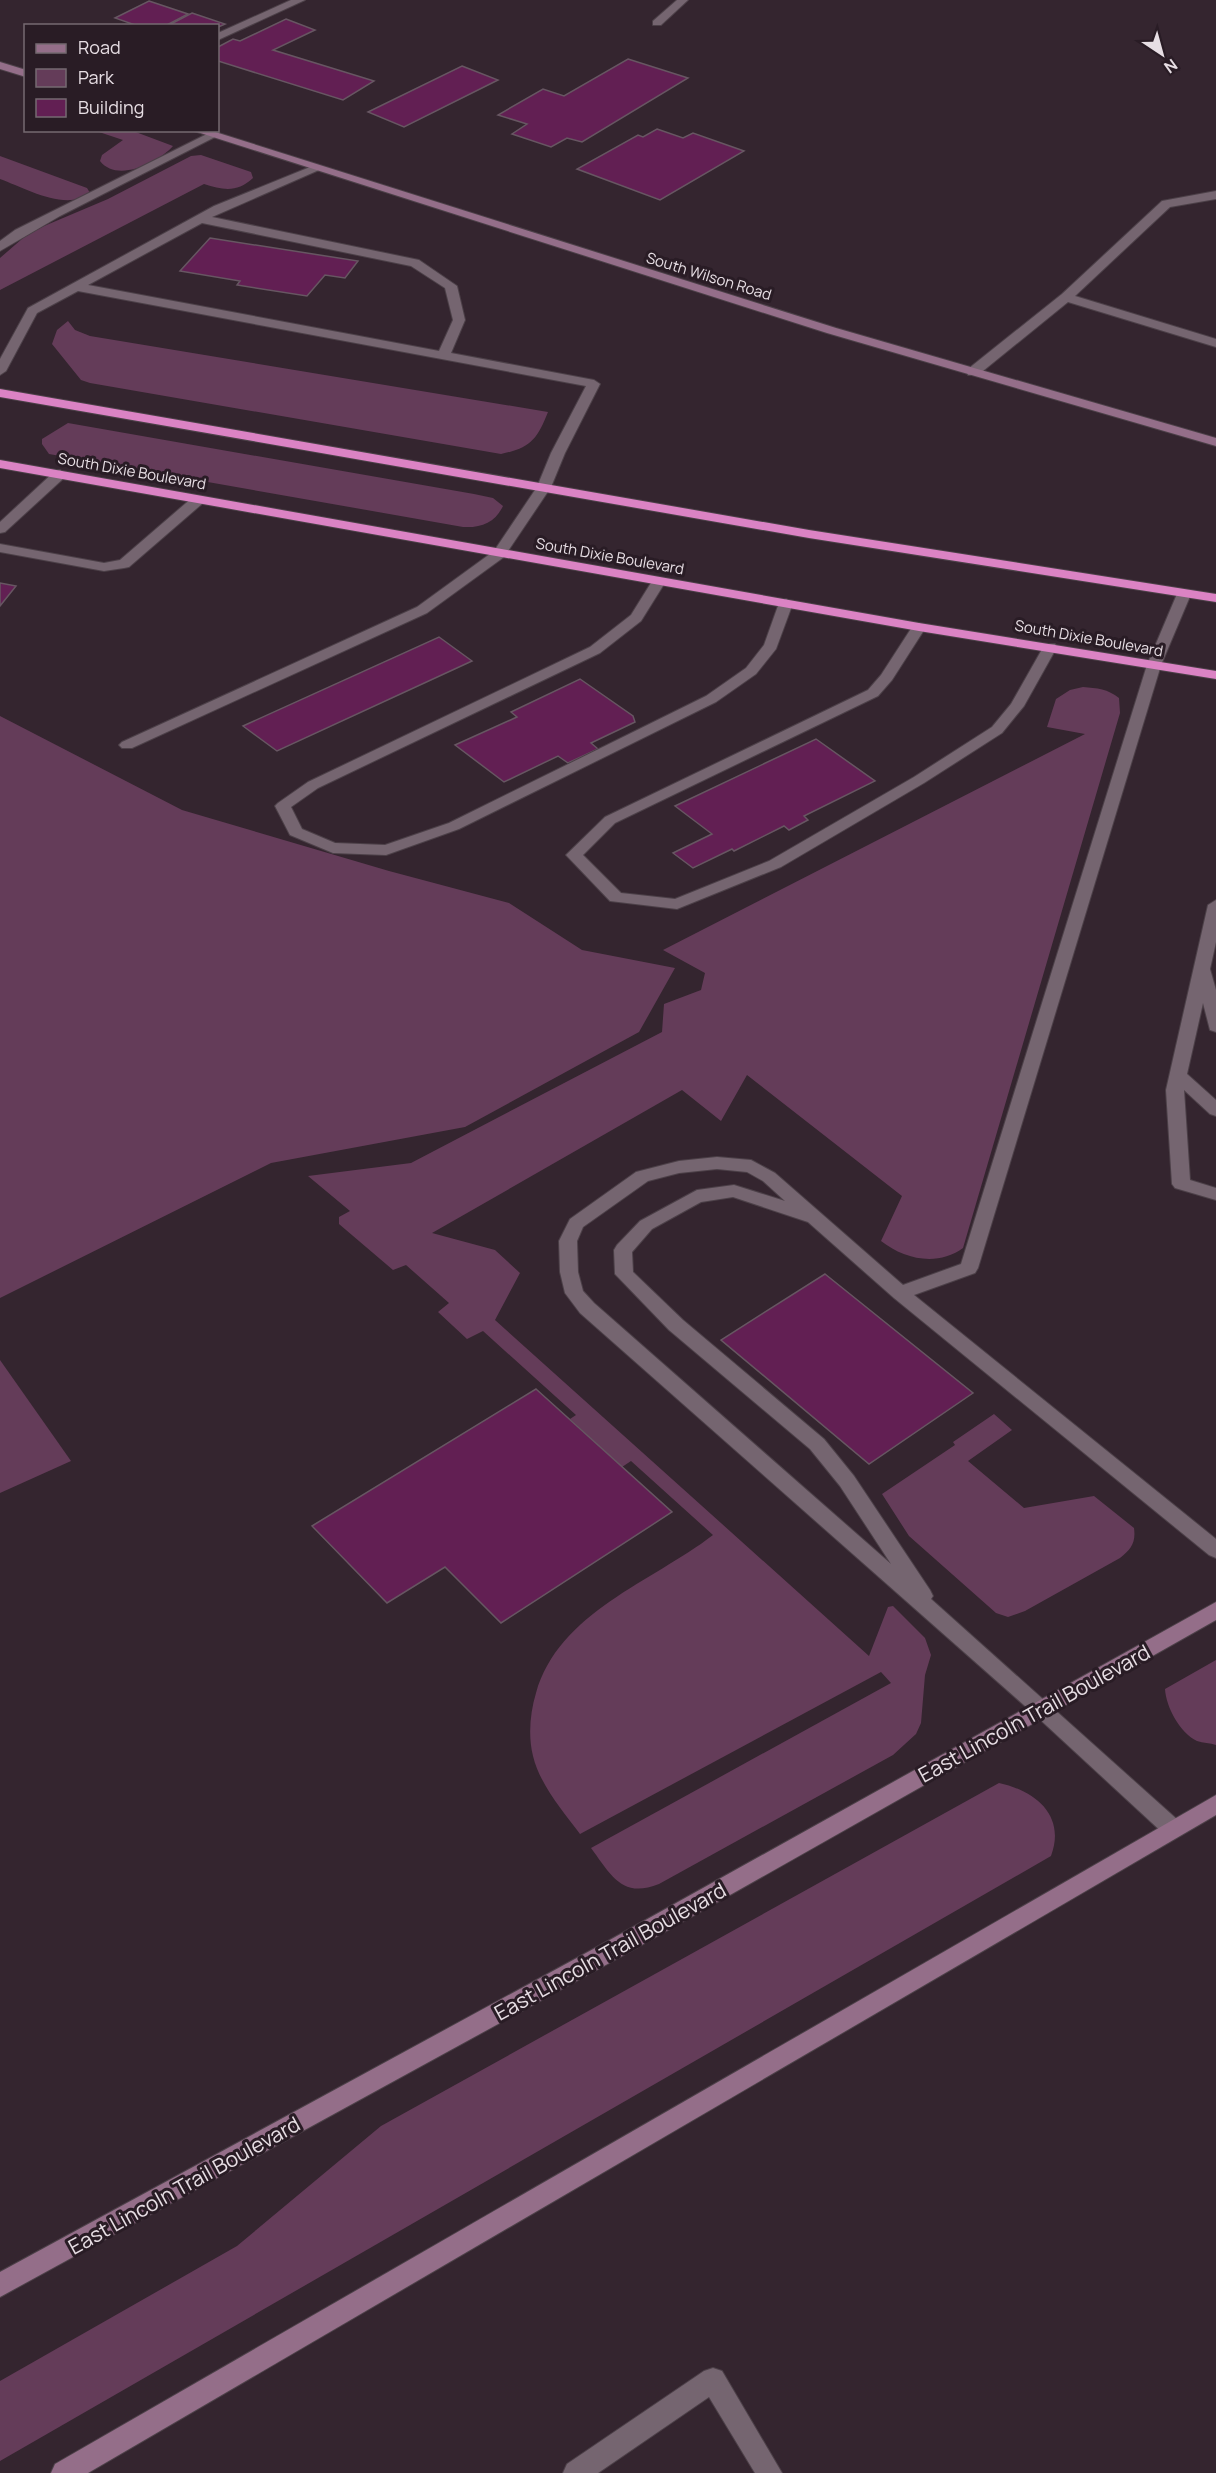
<svg xmlns="http://www.w3.org/2000/svg" width="1216" height="2473" font-family="Manrope,sans-serif">
<style>
.green{fill:#643c59}
.building{fill:#621f53;stroke:#675662;stroke-width:1.5}
.lines{fill:none;stroke-linecap:round;stroke-linejoin:round}
.lane-casing{stroke:#4c4048;stroke-width:2}
.secondary-casing{stroke:#4c4048;stroke-width:2}
.highway-casing{stroke:#4c4048;stroke-width:2}
.lane{fill:#756570;fill-rule:evenodd}
.secondary{fill:#946e89;fill-rule:evenodd}
.highway{fill:#db83c4;fill-rule:evenodd}
.labels{text-anchor:middle;dominant-baseline:central;stroke-width:6;stroke-linejoin:round;paint-order:stroke}
.far-street-label{font-size:15px;fill:#e7dee4;stroke:#291c25}
.near-street-label{font-size:21px;fill:#e7dee4;stroke:#291c25}
</style>
<rect width="100%" height="100%" fill="#34252f"/>
<g class="green">
<path d="M 96,131 L 133,131 L 173,146 C 158,163 117,183 100,161 L 102,155 L 123,140 Z"/>
<path d="M 201,155 L 251,172 L 253,178 C 237,193 223,190 204,184 L 0,290 L 0,258 L 30,232 L 108,199 L 191,156 Z"/>
<path d="M 0,156 L 87,188 L 90,193 C 66,212 25,188 0,179 Z"/>
<path d="M 68,321 L 75,330 L 90,336 L 548,412 C 537,440 530,448 501,454 L 90,383 L 81,380 L 52,344 L 57,330 Z"/>
<path d="M 68,423 L 474,494 L 493,498 L 503,506 C 495,523 481,528 463,527 L 49,454 L 42,444 L 42,439 Z"/>
<path d="M 1083,687 C 1097,688 1108,689 1119,698 L 1120,713 L 963,1248 C 937,1267 904,1259 881,1241 L 902,1196 L 747,1075 L 721,1121 L 682,1090 L 432,1233 L 495,1250 L 520,1273 L 495,1320 L 869,1656 L 888,1607 L 893,1606 L 925,1638 L 931,1655 L 925,1675 L 921,1723 L 916,1734 L 893,1755 L 659,1884 C 622,1899 611,1875 591,1848 L 891,1683 L 881,1672 L 580,1834 C 563,1811 540,1785 533,1756 C 528,1736 530,1713 536,1693 C 559,1612 652,1582 713,1535 L 631,1461 L 622,1467 L 570,1419 L 576,1415 L 483,1331 L 467,1339 L 438,1312 L 449,1303 L 406,1265 L 393,1270 L 339,1224 L 339,1217 L 350,1211 L 308,1176 L 411,1163 L 662,1032 L 664,1004 L 701,990 L 705,973 L 663,950 L 1085,734 L 1047,727 L 1056,699 L 1070,690 Z"/>
<polygon points="0,716 182,810 389,871 509,903 582,950 675,968 639,1032 465,1127 271,1163 0,1298"/>
<polygon points="0,1360 71,1461 0,1493"/>
<path d="M 994,1414 L 1012,1430 L 968,1461 L 1024,1508 L 1094,1496 L 1134,1528 C 1136,1543 1131,1549 1120,1558 L 1025,1611 L 1008,1617 L 996,1613 L 909,1536 L 882,1494 L 955,1445 L 953,1442 Z"/>
<path d="M 1216,1660 L 1216,1745 C 1210,1743 1203,1743 1197,1741 C 1180,1733 1166,1707 1165,1689 Z"/>
<path d="M 999,1783 C 1036,1791 1066,1816 1051,1856 L 0,2461 L 0,2381 L 237,2246 L 381,2126 Z"/>
</g>
<g class="building">
<polygon points="149,1 188,14 165,26 138,26 115,18"/>
<polygon points="192,13 225,24 218,27 218,26 167,26"/>
<polygon points="286,19 315,30 273,50 374,81 343,100 218,61 218,47 233,39 240,41"/>
<polygon points="628,59 688,78 582,142 567,138 551,147 512,134 527,124 498,115 543,89 564,96"/>
<polygon points="462,66 498,80 404,127 368,112"/>
<polygon points="657,129 683,138 693,133 744,151 660,200 577,169 638,135 643,137"/>
<polygon points="210,238 358,261 345,278 325,275 307,296 237,285 240,281 180,271"/>
<polygon points="0,583 16,586 0,606"/>
<polygon points="439,637 472,661 277,751 243,726"/>
<polygon points="580,679 633,716 635,722 591,743 598,749 568,763 558,756 504,782 455,745 517,717 511,712"/>
<polygon points="816,739 875,781 804,816 808,820 789,830 784,826 734,851 732,849 693,868 673,853 712,834 675,806"/>
<polygon points="825,1274 973,1393 869,1464 721,1340"/>
<polygon points="536,1389 672,1512 501,1623 445,1567 387,1603 312,1526"/>
</g>
<g class="lines">
<defs>
<g id="lane">
<polygon points="291,0 305,0 218,40 218,33"/>
<polygon points="677,0 688,0 661,25 653,25 653,21"/>
<polygon points="211,132 215,133 215,137 60,216 0,251 0,241 15,230"/>
<path d="M 315,165 L 321,168 L 319,170 L 212,217 L 419,260 L 457,286 L 465,320 L 451,353 L 594,380 L 600,384 L 565,453 L 551,487 L 504,557 L 427,613 L 132,748 L 122,748 L 119,745 L 122,742 L 417,607 L 494,551 L 537,487 L 551,453 L 586,386 L 78,291 L 37,313 L 6,371 L 0,375 L 0,359 L 28,308 L 214,206 ZM 202,223 L 411,266 L 445,288 L 453,320 L 439,351 L 88,285 Z"/>
<polygon points="1216,191 1216,199 1170,207 1075,296 1216,339 1216,347 1068,302 978,375 968,375 967,372 968,369 1062,294 1162,201"/>
<polygon points="60,470 67,474 65,477 5,532 0,533 0,522 55,471"/>
<polygon points="198,496 203,497 205,500 203,503 129,567 124,568 104,571 0,552 0,544 104,563 120,560 193,497"/>
<polygon points="659,577 666,581 641,621 600,653 318,788 291,807 302,829 335,843 385,845 449,823 706,696 746,668 764,645 779,603 786,599 793,603 776,649 756,674 716,702 459,829 386,855 333,853 290,835 275,806 278,803 308,782 590,647 631,615 654,578"/>
<path d="M 1184,590 L 1191,594 L 1161,665 L 978,1268 L 975,1273 L 914,1295 L 1216,1539 L 1216,1558 L 1209,1555 L 894,1298 L 808,1222 L 733,1197 L 701,1202 L 652,1229 L 632,1252 L 633,1272 L 683,1320 L 824,1439 L 854,1476 L 930,1590 L 933,1596 L 931,1599 L 1180,1822 L 1183,1828 L 1180,1834 L 1172,1837 L 1164,1834 L 1034,1714 L 580,1313 L 565,1293 L 560,1272 L 559,1241 L 570,1219 L 636,1172 L 679,1161 L 717,1157 L 751,1160 L 775,1173 L 903,1285 L 961,1264 L 1147,665 L 1177,594 ZM 717,1169 L 747,1172 L 763,1181 L 785,1201 L 734,1185 L 697,1190 L 640,1221 L 617,1245 L 614,1250 L 615,1274 L 669,1330 L 810,1449 L 840,1486 L 891,1564 L 594,1303 L 583,1291 L 578,1272 L 577,1241 L 583,1227 L 648,1181 L 679,1173 Z"/>
<polygon points="919,623 926,627 892,680 878,696 615,823 583,855 621,893 675,899 769,861 914,777 992,727 1011,704 1045,644 1055,644 1057,647 1024,706 1002,733 924,783 781,867 677,909 610,901 566,855 605,817 868,690 881,675 914,624"/>
<polygon points="1216,900 1216,942 1210,969 1216,990 1216,1032 1210,1030 1203,1003 1187,1074 1216,1100 1216,1116 1210,1114 1184,1090 1190,1180 1216,1188 1216,1200 1175,1188 1172,1184 1166,1090 1208,905"/>
<polygon points="713,2368 722,2371 782,2473 755,2473 709,2397 598,2473 563,2473 567,2464 704,2371"/>
</g>
<g id="secondary">
<polygon points="0,62 26,70 26,77 0,69"/>
<polygon points="191,130 209,130 836,328 1216,438 1216,446 827,333"/>
<polygon points="1216,1602 1216,1620 624,1955 0,2297 0,2272 608,1941"/>
<polygon points="1216,1795 1216,1815 88,2473 51,2473 55,2464"/>
</g>
<g id="highway">
<polygon points="0,389 809,530 1216,594 1216,602 809,538 0,397"/>
<polygon points="0,460 919,623 1216,671 1216,679 919,631 0,468"/>
</g>
</defs>
<use href="#lane" class="lane-casing"/>
<use href="#secondary" class="secondary-casing"/>
<use href="#highway" class="highway-casing"/>
<use href="#lane" class="lane"/>
<use href="#secondary" class="secondary"/>
<use href="#highway" class="highway"/>
</g>
<g class="labels">
<g class="far-street-label">
<text transform="translate(709 276) rotate(17)">South Wilson Road</text>
<text transform="translate(132 471) rotate(10)">South Dixie Boulevard</text>
<text transform="translate(610 556) rotate(10)">South Dixie Boulevard</text>
<text transform="translate(1089 638) rotate(10)">South Dixie Boulevard</text>
</g>
<g class="near-street-label">
<text transform="translate(1034 1713) rotate(-29)">East Lincoln Trail Boulevard</text>
<text transform="translate(610 1951) rotate(-29)">East Lincoln Trail Boulevard</text>
<text transform="translate(184 2185) rotate(-29)">East Lincoln Trail Boulevard</text>
</g>
</g>
<rect x="24" y="24" width="195" height="108" fill="#291c25" stroke="#756a71" stroke-width="1.5"/>
<rect x="36" y="44" width="30" height="9" fill="#946e89" stroke="#756a71" stroke-width="1.5"/>
<text x="78" y="54" font-size="18" fill="#e7dee4">Road</text>
<rect x="36" y="69" width="30" height="18" fill="#643c59" stroke="#756a71" stroke-width="1.5"/>
<text x="78" y="84" font-size="18" fill="#e7dee4">Park</text>
<rect x="36" y="99" width="30" height="18" fill="#621f53" stroke="#756a71" stroke-width="1.5"/>
<text x="78" y="114" font-size="18" fill="#e7dee4">Building</text>
<g transform="translate(1162 54) rotate(144)" stroke="#291c25" stroke-width="4.5" paint-order="stroke">
<path d="M0-4.5L10 22L0 15L-10 22Z" fill="#e7dee4"/>
<text y="-9" font-size="16" font-weight="bold" text-anchor="middle" fill="#e7dee4">N</text>
</g>
</svg>
